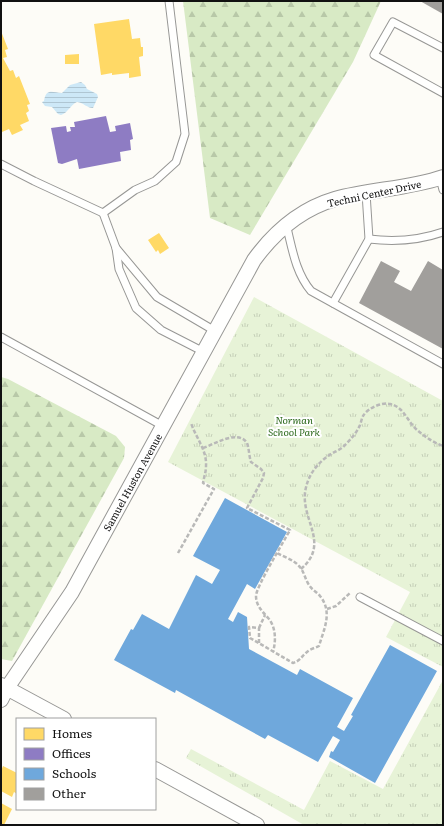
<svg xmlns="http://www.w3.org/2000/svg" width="444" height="826" font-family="Literata,serif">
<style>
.forest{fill:url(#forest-firs)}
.park{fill:url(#park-tufts)}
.water{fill:url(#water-rules)}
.homes{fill:#ffd966}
.offices{fill:#8e7cc3}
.schools{fill:#6fa8dc}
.building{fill:#a19f9c}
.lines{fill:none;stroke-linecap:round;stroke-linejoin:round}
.service-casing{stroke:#979795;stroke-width:9}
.minor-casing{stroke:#979795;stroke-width:16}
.path{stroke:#b9b9b8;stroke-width:2.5;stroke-dasharray:4 2;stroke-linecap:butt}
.service{stroke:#fffffe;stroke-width:7}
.minor{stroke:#fffffe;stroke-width:14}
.labels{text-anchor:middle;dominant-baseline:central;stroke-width:4;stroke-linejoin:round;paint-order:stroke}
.street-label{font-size:10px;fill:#111;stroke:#fff}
.park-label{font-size:10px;font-style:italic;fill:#2f6b1f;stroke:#fff}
</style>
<defs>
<pattern id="forest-firs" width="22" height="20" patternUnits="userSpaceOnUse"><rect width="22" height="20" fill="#d8eac5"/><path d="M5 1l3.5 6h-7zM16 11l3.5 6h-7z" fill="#b8c8a8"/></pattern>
<pattern id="park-tufts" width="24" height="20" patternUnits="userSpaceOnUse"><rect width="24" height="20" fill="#e7f3d7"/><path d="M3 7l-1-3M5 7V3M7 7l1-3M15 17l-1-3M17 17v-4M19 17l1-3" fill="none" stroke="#c5cfb8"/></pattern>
<pattern id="water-rules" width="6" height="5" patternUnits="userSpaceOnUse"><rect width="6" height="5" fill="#cde8f7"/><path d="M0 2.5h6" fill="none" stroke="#afc6d3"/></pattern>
</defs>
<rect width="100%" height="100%" fill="#fdfcf7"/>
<g class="forest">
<polygon points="183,1 381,1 353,62 250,235 210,218"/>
<polygon points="1,377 8,379 116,436 125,447 124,458 12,661 1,659"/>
</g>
<g class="park">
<polygon points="254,297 443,401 443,667 386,637 410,592 168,462"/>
<polygon points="443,680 443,825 304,825 186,758 191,749 304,810 330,761 383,789"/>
</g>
<path class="water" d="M 81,82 L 85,85 L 87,89 L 97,94 L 98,97 L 93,108 C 87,108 84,103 77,102 C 70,105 69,112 61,115 L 58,114 L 52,107 L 45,106 L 42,102 L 44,101 C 46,88 52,92 62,93 L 70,85 Z"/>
<g class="homes">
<polygon points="129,19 132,39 140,38 141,47 143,47 143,56 139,57 141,76 129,78 129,73 112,75 112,73 101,75 94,24"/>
<polygon points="1,31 8,49 5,50 7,57 3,58 10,71 13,70 16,78 19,76 30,104 27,105 29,111 26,113 29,121 20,125 23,130 12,135 9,129 2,132 1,130"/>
<polygon points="79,54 79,64 65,64 65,55"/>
<polygon points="159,233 169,248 160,254 158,250 156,252 148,240"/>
<polygon points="3,766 17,773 17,794 14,792 12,797 1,791 1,771"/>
<polygon points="1,803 12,809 4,825 1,824"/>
</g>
<polygon class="offices" points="106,116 110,132 116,131 115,126 130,123 133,139 130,140 131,150 120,152 121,161 79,169 77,159 62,164 58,163 51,128 66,126 67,132 71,131 70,127 75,127 74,122"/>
<polygon class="schools" points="225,498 287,532 255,589 247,584 228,619 233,622 238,612 247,617 249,649 297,675 300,669 353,698 337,727 344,731 353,716 351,715 390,645 437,671 375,783 329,757 331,751 333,752 340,740 333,736 318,762 268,735 265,739 176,690 175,693 114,660 131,629 133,630 142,614 169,629 196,575 212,584 220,570 193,556"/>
<g class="building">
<polygon points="420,1 443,1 443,14"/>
<polygon points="381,261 400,271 394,282 411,291 428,261 443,270 443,349 359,303"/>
</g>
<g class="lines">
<defs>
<g id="service">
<polyline points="443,48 393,22 374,55 443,93"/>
<polyline points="1,164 34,181 103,213 135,190 155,181 176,162 185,134 169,1"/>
<polyline points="440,178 443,190"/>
<polyline points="103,213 116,248 119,269 136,308 161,330 204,352"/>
<path d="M 286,224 C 292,247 295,272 311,291 L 443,364"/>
<path d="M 369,239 C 393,242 420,240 443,232"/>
<polyline points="116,248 157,297 215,331"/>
<polyline points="333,303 369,239 366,193"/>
<polyline points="1,337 163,426"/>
<polyline points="360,597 443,641"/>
</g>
<g id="minor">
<polyline points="1,685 64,719"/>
<path d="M 1,700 L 7,688 L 72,592 L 254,260 C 275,231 301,209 335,199 C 371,189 408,189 443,177"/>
<polyline points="155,769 257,825"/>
</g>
</defs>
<use href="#service" class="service-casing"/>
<use href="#minor" class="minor-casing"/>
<g class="path">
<path d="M 203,448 C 215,444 238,429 247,443 C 249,448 249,456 251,462 L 261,469 L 264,473 L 263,478 L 247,508 L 290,530 C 284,541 256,587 256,596 C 256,606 263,612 269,619 C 276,628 276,641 273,652"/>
<path d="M 178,553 L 214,489 L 203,483 C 204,477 206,472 206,466 C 207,450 196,438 191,423"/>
<path d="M 301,569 C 330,544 302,521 305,493 C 307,476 317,463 331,454 C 336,451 342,449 346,444 C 352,438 357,432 360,425 C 361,422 362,418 363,416 C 368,408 381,402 390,404 C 404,407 407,421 417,430 C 424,436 434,443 443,446"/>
<polyline points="327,609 336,606 350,593"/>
<polyline points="259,628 265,615"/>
<path d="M 259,643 L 259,628 L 249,627 L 250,638 C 264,646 279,655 293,663 C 300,661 302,656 307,652 C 310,649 315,648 319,646 C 324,629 333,612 320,596 C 317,592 312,590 309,585 C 305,579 304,571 299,566 C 294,560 284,557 277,553"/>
</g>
<use href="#service" class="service"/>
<use href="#minor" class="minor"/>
</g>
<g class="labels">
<g class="street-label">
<text transform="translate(374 193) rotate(-12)">Techni Center Drive</text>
<text transform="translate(132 482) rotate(-61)">Samuel Huston Avenue</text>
</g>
<g class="park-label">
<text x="294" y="419">Norman<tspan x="294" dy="12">School Park</tspan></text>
</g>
</g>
<rect width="444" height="826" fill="none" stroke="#111111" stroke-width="4"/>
<rect x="16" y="718" width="140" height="92" fill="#ffffff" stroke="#a0a0a0"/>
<rect x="24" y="728" width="20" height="12" fill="#ffd966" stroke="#a0a0a0"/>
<text x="52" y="738" font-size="12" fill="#111111">Homes</text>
<rect x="24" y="748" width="20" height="12" fill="#8e7cc3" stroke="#a0a0a0"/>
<text x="52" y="758" font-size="12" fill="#111111">Offices</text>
<rect x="24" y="768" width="20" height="12" fill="#6fa8dc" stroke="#a0a0a0"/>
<text x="52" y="778" font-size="12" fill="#111111">Schools</text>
<rect x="24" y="788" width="20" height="12" fill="#a19f9c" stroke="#a0a0a0"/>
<text x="52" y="798" font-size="12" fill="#111111">Other</text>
</svg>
